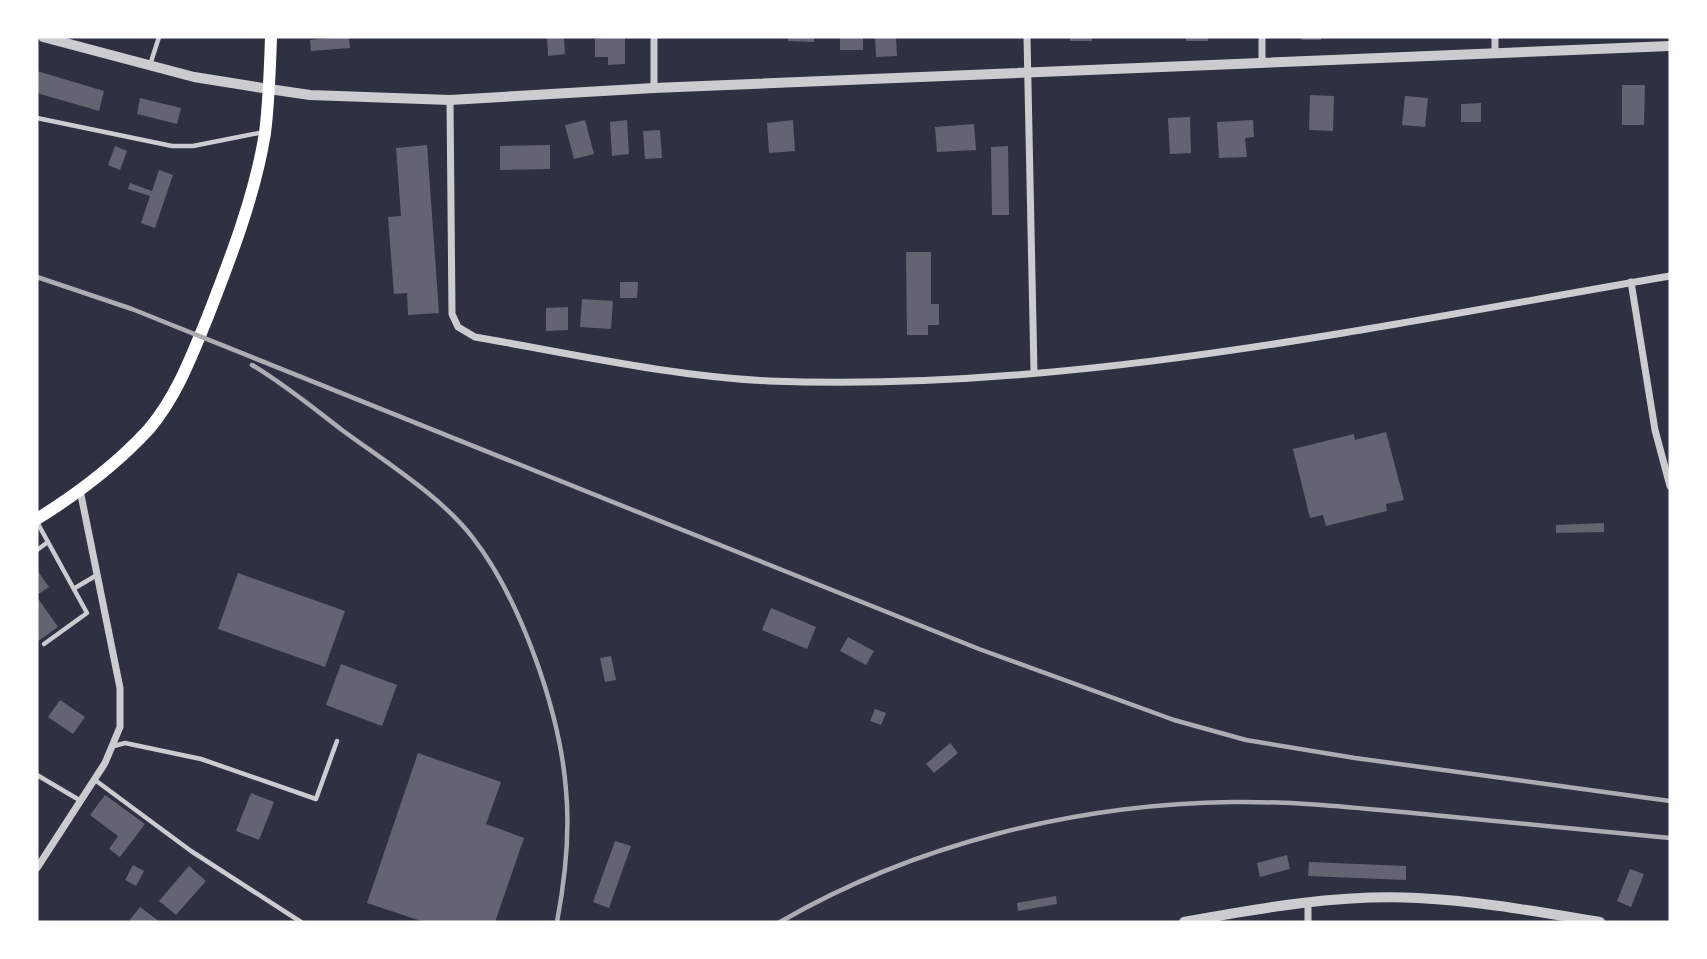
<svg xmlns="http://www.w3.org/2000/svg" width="1707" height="959" font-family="'Space Grotesk',sans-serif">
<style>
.building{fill:#626471}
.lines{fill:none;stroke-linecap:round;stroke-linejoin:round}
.service{stroke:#caccd0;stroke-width:4.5}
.minor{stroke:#caccd0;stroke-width:7}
.tertiary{stroke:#caccd0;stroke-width:10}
.secondary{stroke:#fff;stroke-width:12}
.rail{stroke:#abadb3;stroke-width:4.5}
</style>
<rect width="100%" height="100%" fill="#2d3142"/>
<g class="building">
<polygon points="338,37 349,37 350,48 311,51 310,40"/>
<polygon points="547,37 564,37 565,54 548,56"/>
<polygon points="606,37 625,37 625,64 608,65 608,57 595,57 595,39"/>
<polygon points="788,37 814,37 814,42 788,41"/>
<rect x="840" y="37" width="23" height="13"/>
<polygon points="875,37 896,37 897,56 876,57"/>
<rect x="1070" y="37" width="22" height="4"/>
<rect x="1186" y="37" width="22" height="4"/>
<polygon points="1301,37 1321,37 1321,40 1302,40"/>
<polygon points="37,71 104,91 99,111 37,93"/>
<polygon points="1622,85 1645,85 1644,125 1622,125"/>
<polygon points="1310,95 1334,96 1333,131 1309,130"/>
<polygon points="1405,96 1428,98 1425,127 1402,125"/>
<polygon points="140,98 181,108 177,124 137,114"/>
<polygon points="1481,103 1481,122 1461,122 1461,104"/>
<polygon points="1190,117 1191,153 1170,154 1168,118"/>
<polygon points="585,120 594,154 574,159 565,125"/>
<polygon points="627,120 629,154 612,156 610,122"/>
<polygon points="793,120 795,151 769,153 767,123"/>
<polygon points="1253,120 1254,137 1245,138 1247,157 1219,158 1217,122"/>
<polygon points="974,124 976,150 937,152 935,127"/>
<polygon points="660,130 662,158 645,159 643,131"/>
<polygon points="427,145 439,313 408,315 407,293 394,294 388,217 401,216 396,148"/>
<polygon points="550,145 550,169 500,170 500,146"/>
<polygon points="115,146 127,151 120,170 108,165"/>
<polygon points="1008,146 1009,215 992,215 991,147"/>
<polygon points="159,170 173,175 155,228 141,223 150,196 128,189 130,183 152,191"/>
<polygon points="906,252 931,252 931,304 939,304 939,325 928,325 928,335 907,335"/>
<polygon points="620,282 638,282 637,298 620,298"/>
<polygon points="582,299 613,301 611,329 580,327"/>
<polygon points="568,307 568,330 546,331 546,308"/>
<polygon points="1386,432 1404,500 1386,504 1387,511 1326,526 1323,515 1310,518 1293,449 1354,434 1355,440"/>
<polygon points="1604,523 1604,532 1556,533 1556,525"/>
<polygon points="37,570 49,587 37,595"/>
<polygon points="238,573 345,611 325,667 218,629"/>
<polygon points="37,597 58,627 37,642"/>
<polygon points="771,608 816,627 807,649 762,630"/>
<polygon points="848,637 874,651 866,665 840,651"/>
<polygon points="611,656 616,680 605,682 600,658"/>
<polygon points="341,664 397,685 382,726 326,705"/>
<polygon points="60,700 85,717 73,734 48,717"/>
<polygon points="875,709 886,713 881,725 870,721"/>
<polygon points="950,743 958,753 934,773 926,764"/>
<polygon points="418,753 501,782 486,824 524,838 495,922 424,922 367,903"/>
<polygon points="251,793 274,802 259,840 236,831"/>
<polygon points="105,795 145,824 120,857 109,849 118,836 90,815"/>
<polygon points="615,841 631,846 609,908 593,902"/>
<polygon points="1287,855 1290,869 1260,877 1257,863"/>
<polygon points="1309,862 1406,866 1406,880 1308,876"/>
<polygon points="133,865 144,871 136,886 125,880"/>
<polygon points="189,866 206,881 176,915 159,901"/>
<polygon points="1630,869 1644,874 1631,907 1617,901"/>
<polygon points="1056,896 1057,904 1018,911 1017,903"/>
<polygon points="140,907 160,922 128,922"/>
</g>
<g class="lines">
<g class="service">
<polyline points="150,65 159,37"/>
<polyline points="37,118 172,146 193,146 264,132"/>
<polyline points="37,522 48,542"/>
<polyline points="37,550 48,542 87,613 44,644"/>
<polyline points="75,588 97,575"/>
<polyline points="114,746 125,743 201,759 316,799 337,741"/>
<polyline points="37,775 81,801"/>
<polyline points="95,780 191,851 301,922"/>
</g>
<g class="minor">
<polyline points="1027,37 1034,372"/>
<polyline points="1495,37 1495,52"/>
<polyline points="1262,62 1262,37"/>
<polyline points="654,88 654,37"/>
<path d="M 450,100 L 452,314 L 458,327 L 475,337 C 573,354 670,376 769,381 C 1068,393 1377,326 1670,276"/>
<polyline points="1631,282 1655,430 1670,486"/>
<polyline points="37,868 105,763 120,727 120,688 80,490"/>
<polyline points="1308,922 1308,903"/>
</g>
<g class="tertiary">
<polyline points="43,37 194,77 269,89 310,95 450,100 654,88 1670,46"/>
<path d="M 1184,922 C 1260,908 1340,894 1418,898 C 1479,901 1539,912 1600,922"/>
</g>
<path class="secondary" d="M 37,519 C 77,494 117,464 149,429 C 177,396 192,355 208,316 C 231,257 255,195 265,133 C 269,101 270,69 271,37"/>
<g class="rail">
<polyline points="37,277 132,309 979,649 1174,720 1246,740 1355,758 1670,801"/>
<path d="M 252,365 C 284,384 312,407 342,430 C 384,461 442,497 473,538 C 521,600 560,712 566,790 C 570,833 565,880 557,922"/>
<path d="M 780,922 C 915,844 1076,804 1232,802 C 1299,801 1366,809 1433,815 C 1512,823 1591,830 1670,838"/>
</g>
</g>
<rect width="1707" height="959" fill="none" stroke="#ffffff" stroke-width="77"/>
</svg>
